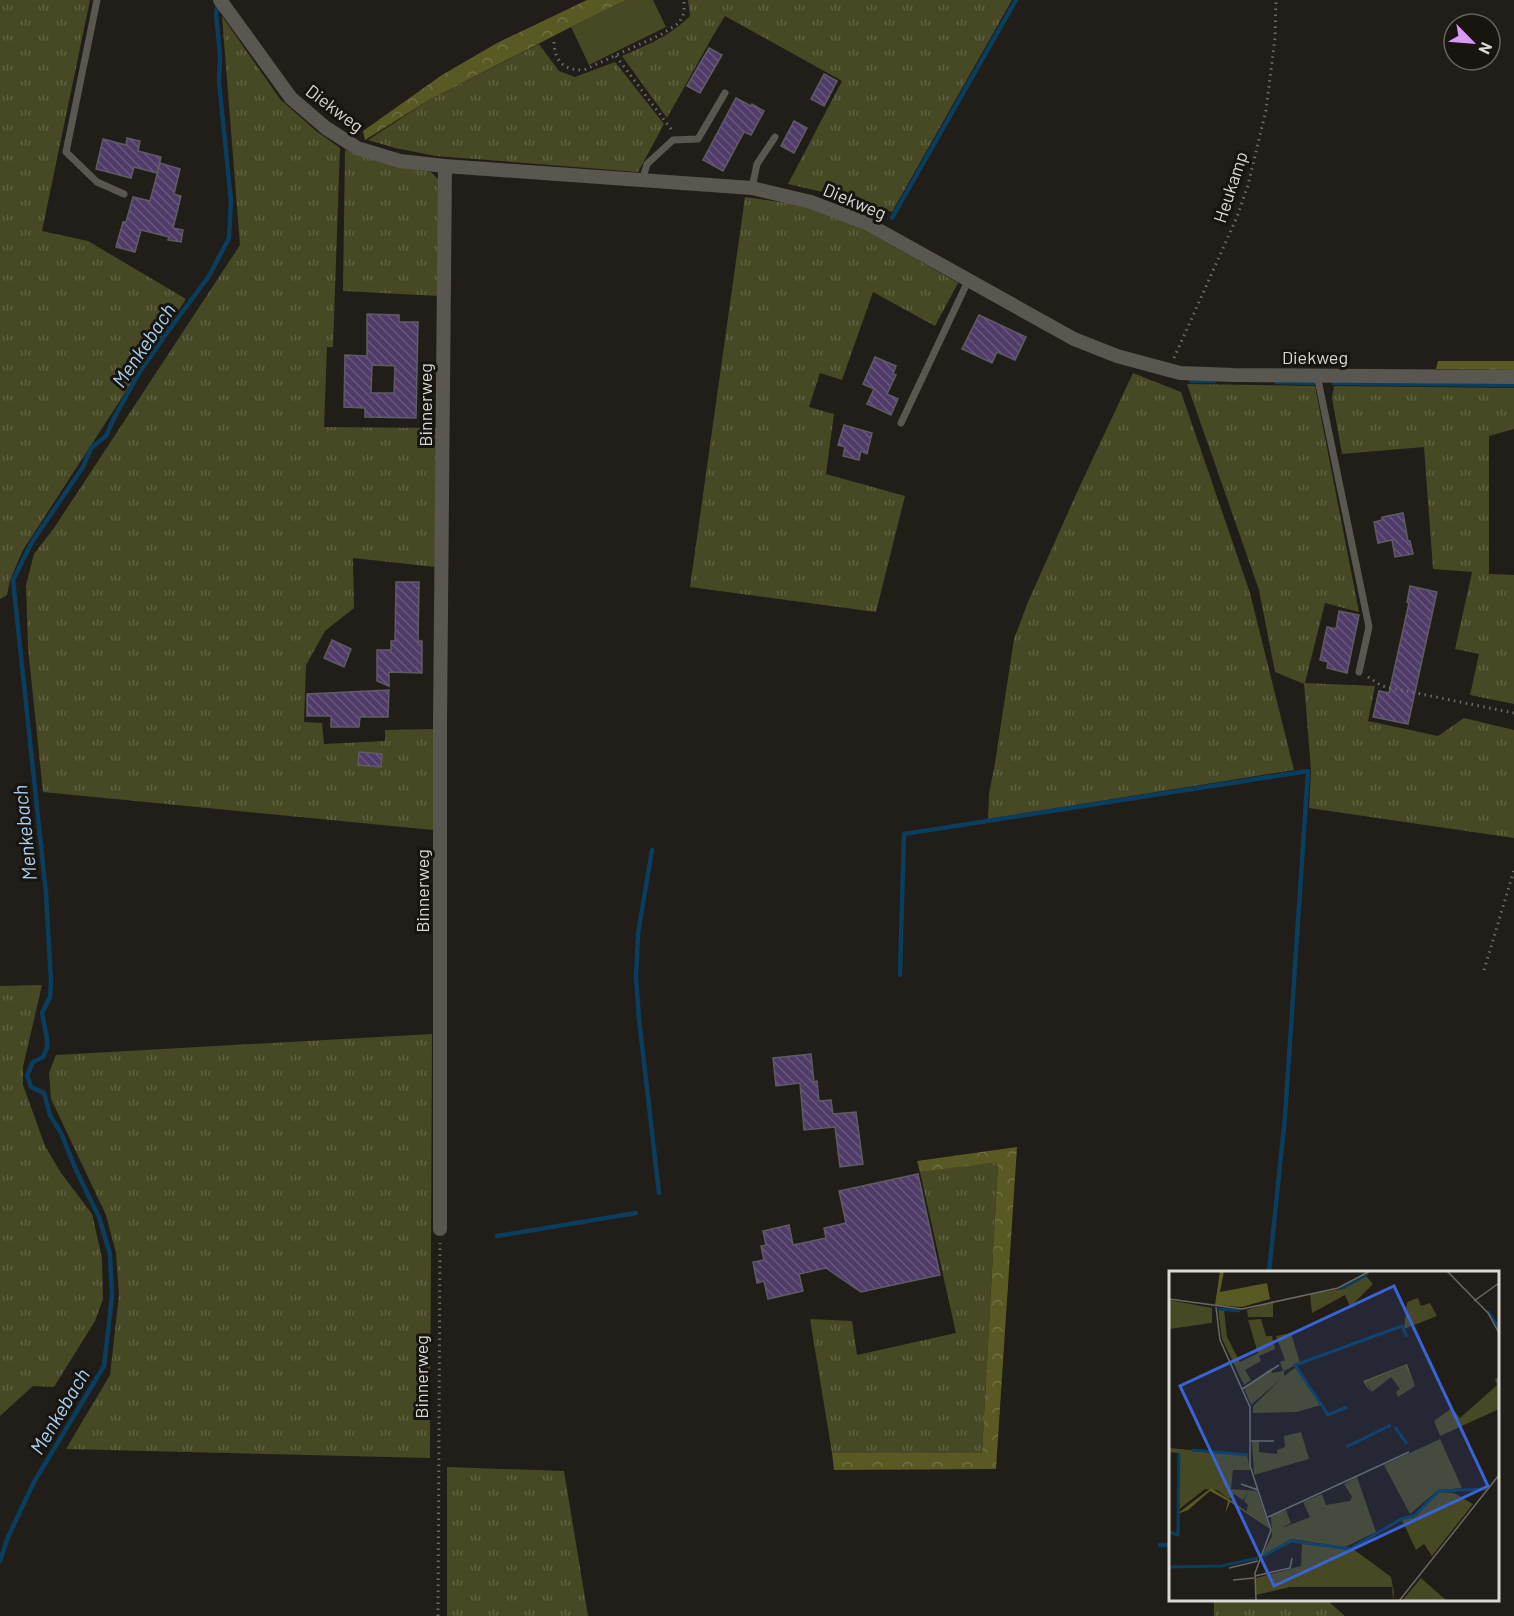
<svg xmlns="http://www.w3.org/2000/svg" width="1514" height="1616" font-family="Barlow,sans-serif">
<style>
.grass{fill:url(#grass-tufts)}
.forest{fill:url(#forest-crowns)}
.pitch{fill:#474824}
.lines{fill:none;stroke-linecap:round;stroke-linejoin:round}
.stream{stroke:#0a3e5e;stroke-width:4.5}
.building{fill:url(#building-back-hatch);stroke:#5e5c63;stroke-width:1.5;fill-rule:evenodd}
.path{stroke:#6e6b67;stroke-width:3;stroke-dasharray:1.5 4.5;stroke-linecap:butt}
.service{stroke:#5a5650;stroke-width:7}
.minor{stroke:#5a5650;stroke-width:14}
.labels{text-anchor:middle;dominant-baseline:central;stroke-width:6;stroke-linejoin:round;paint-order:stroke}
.street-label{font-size:18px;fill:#dbd9d5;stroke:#18140f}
.water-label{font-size:20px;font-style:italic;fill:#a8d2f3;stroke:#18140f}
.inset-river{fill:none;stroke:#0a3e5e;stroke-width:3}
.inset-road{fill:none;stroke:#6b6864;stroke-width:1.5}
.view{fill:#3a63d8;fill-opacity:0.15;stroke:#3a63d8;stroke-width:3}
.inset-edge{fill:none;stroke:#dbd9d5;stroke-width:3}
</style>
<defs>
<pattern id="grass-tufts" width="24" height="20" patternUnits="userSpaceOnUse" patternTransform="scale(1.5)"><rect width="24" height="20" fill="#474824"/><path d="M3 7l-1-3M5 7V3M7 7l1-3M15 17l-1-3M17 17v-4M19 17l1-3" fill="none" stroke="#616243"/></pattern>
<pattern id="forest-crowns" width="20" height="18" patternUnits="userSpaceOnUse" patternTransform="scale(1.5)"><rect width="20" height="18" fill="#595a23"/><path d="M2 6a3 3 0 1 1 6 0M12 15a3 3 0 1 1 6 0" fill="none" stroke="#707142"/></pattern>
<pattern id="building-back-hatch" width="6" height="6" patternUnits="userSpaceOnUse" patternTransform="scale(1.5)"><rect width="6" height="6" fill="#4f3c69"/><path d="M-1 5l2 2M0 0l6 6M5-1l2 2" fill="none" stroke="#68587e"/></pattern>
</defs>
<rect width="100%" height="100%" fill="#211d18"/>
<g class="grass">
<polygon points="0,0 90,0 42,231 88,241 186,299 23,550 10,580 7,595 0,599"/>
<path d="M 688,0 L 1012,0 L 892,212 L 827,193 L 788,184 L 842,81 L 725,16 L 714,34 L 667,118 L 622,56 C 647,45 669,37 690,16 Z"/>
<polygon points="222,16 280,99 315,130 340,148 333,347 327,347 324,427 437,428 435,567 353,558 354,608 325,631 306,665 304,722 322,723 324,744 385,741 385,730 433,729 433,830 43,792 28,648 26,585 34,554 54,528 240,245"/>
<polygon points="539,44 559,71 575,77 615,62 664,124 638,172 436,156 395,148 368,140 429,100"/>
<polygon points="345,150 392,165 431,172 441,182 439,296 343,291"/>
<polygon points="745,197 809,206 863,229 958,283 935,326 873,292 842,380 820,373 809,407 834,414 826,474 905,496 876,612 690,587"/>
<polygon points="1133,373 1181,392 1250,593 1294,770 988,819 989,794 995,763 1014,639 1028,602 1078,490"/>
<polygon points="1187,384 1315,386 1359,612 1325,603 1305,683 1375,686 1368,721 1438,736 1464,718 1514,730 1514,838 1309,808 1311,770 1304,684 1275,672 1259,590"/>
<polygon points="1334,386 1514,388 1514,429 1489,436 1489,574 1514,575 1514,704 1470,695 1479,654 1455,649 1472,572 1433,569 1424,447 1342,454 1332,398"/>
<polygon points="42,985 23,1067 23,1085 45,1146 61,1173 92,1214 102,1258 103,1299 95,1321 54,1387 33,1386 0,1416 0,986"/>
<polygon points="432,1034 430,1458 66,1449 110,1375 119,1295 116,1253 106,1215 51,1099 49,1073 56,1055"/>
<polygon points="998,1161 982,1453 832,1453 810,1319 852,1321 857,1355 956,1333 920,1172"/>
<polygon points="447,1467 564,1471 588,1616 447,1616"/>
<polygon points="1214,1600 1327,1600 1345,1616 1214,1616"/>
</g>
<g class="forest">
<polygon points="587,0 627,0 571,27 429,100 365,140 363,131 442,75 497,43"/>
<polygon points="1438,361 1514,361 1514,370 1436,369"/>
<polygon points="1017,1147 996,1469 834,1470 832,1453 982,1453 998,1162 920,1172 917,1161"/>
</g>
<polygon class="pitch" points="627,0 653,0 666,27 589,65 571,27"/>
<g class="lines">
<g class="stream">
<polyline points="892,218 1016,0"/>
<polyline points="1191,381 1214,381"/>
<polyline points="1276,382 1313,383"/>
<polyline points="1334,383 1514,385"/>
<polyline points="652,850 638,934 636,977 639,1019 659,1193"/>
<polyline points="900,975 904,834 1308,771 1285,1117 1269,1272"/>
<polyline points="497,1236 636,1213"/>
<polyline points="1160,1545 1170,1545"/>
<polyline points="0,1561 8,1537 34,1482 104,1366 112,1297 110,1254 99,1217 76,1170 61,1133 50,1115 44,1093 31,1087 27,1075 33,1062 43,1057 47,1048 47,1038 42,1013 50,997 51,982 46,893 13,580 32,542 83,467 91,448 106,436 114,418 139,373 169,330 209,276 229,238 231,201 219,82 220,55 216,14 218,3"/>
</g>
</g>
<g class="building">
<polygon points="709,48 722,55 700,93 687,86"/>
<polygon points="824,74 837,81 824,106 811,99"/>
<polygon points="736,98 751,106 752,104 764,111 751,135 744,132 723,171 703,160"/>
<polygon points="794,121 807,128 794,153 781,146"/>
<polygon points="127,138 140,141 138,151 161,157 157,173 134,167 131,178 96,169 103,139 126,145"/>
<polygon points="160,163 180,169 174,194 181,196 173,228 183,230 181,242 168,240 169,237 141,230 135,252 116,247 123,222 126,222 133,197 150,201"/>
<path d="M 367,314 L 399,315 L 399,322 L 418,322 L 416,418 L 365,417 L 365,408 L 344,407 L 345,355 L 367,356 ZM 372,365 L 395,366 L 394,393 L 371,393 Z"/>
<polygon points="979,315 1026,337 1015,360 997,352 992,363 962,349"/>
<polygon points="875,357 896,366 893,374 896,375 887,394 898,399 891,415 867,404 874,389 863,384"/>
<polygon points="844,425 872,433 867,454 861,451 859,460 843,456 845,447 838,445"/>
<polygon points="1403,513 1408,541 1410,541 1413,554 1395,557 1392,540 1378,543 1374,522 1382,520 1382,517"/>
<polygon points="396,582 419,582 418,641 422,641 422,673 389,672 389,686 377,681 377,650 391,650 391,641 395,641"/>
<polygon points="1410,586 1437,592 1408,724 1373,717 1379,691 1389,693 1409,603 1407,602"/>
<polygon points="1339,611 1359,615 1347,673 1327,668 1328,662 1320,660 1327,627 1336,629"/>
<polygon points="332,640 351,649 344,667 324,658"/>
<polygon points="389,690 388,717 360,717 359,727 331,727 331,716 307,716 307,694"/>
<polygon points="359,752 382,754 381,767 358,765"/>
<polygon points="811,1054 814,1082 817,1081 819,1101 831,1100 833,1114 856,1112 863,1164 840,1167 835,1127 804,1130 800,1083 776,1086 773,1058"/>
<polygon points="918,1174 940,1275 861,1292 826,1268 799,1274 803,1291 768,1299 764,1281 757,1283 753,1262 764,1260 761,1246 766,1245 763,1231 789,1225 793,1245 826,1238 824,1228 846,1223 839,1191"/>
</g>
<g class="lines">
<g class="path">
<path d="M 554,42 C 555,63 564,70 584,70 L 662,34 L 679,23 L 684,13 L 684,0"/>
<polyline points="616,56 671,129 672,132"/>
<polyline points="1174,358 1237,217 1248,185 1266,110 1275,38 1276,0"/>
<polyline points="1368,677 1382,686 1514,713"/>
<polyline points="1484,970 1514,870"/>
<polyline points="438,1616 440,1243"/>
</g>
<g class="service">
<polyline points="97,0 66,152 97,182 124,194"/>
<polyline points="642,181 647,164 673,140 698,139 725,93"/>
<polyline points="752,188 757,164 775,137"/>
<polyline points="1317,375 1369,627 1359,672"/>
<polyline points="901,423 968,281"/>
</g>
<g class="minor">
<polyline points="220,0 291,98 326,128 357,148 400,161 445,166 752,188 811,202 866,223 1074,339 1117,356 1180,373 1233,375 1514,377"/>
<polyline points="440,1229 440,722 445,166"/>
</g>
</g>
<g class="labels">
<g class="street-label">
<text transform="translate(335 108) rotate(37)">Diekweg</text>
<text transform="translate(1230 187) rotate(-72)">Heukamp</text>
<text transform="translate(855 201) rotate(23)">Diekweg</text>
<text x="1315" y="357">Diekweg</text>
<text transform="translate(425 405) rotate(-90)">Binnerweg</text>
<text transform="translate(422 891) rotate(-90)">Binnerweg</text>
<text transform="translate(421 1377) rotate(-90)">Binnerweg</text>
</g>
<g class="water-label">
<text transform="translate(143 345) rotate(-56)">Menkebach</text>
<text transform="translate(24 833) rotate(-96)">Menkebach</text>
<text transform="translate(59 1411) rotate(-59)">Menkebach</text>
</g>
</g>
<g transform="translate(1169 1271)">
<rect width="330" height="330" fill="#211d18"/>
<path d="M 197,5 L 204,13 L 181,36 L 176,24 L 143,42 L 141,23 L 172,18 ZM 249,27 L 252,35 L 261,32 L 268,45 L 235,58 L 238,31 ZM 0,29 L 43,37 L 43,52 L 0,58 ZM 104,30 L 104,46 L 79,46 L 78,39 ZM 49,38 L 55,39 L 58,66 L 71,91 L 89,82 L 79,49 L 92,48 L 97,65 L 103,65 L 106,78 L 90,85 L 92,90 L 76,99 L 82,109 L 75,114 L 53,68 ZM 122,62 L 131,92 L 115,100 L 115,105 L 127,96 L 152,134 L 127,141 L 84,142 L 84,135 L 114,106 L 82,134 L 75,117 L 102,97 L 103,102 L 114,100 L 111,91 L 116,89 L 107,65 ZM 236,95 L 246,115 L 229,126 L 227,121 L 231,118 L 222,106 L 203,121 L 197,111 ZM 330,106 L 330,138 L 271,165 L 265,150 L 283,137 L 291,147 L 328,114 L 326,108 ZM 132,161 L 140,188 L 85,204 L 83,171 L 90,171 L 90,181 L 108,183 L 108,179 L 116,176 L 115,165 ZM 271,168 L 293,217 L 269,219 L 241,243 L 215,194 ZM 0,177 L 78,184 L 81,199 L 64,199 L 62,218 L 88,220 L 101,258 L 77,241 L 79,234 L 75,230 L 79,221 L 74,229 L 65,223 L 60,228 L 48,219 L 36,218 L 8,240 L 10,182 L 0,181 ZM 188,206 L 207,261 L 176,276 L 122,268 L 93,285 L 103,265 L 102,245 L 117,239 L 122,252 L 113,257 L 141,246 L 134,231 L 153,223 L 157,234 L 181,230 L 183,226 L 175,213 ZM 270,221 L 285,222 L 304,233 L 263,285 L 255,273 L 247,279 L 233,249 L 247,245 ZM 133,272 L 183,277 L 222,306 L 225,321 L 224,330 L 223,316 L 121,316 L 87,324 L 87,307 L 132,295 ZM 252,307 L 278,330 L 233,330 Z" fill="#474824"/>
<path d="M 51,0 L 55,0 L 51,21 L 98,12 L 101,28 L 73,36 L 46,34 ZM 238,93 L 246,115 L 236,95 L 197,111 L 202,122 L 194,110 ZM 42,217 L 63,230 L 101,258 L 61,231 L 56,243 L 59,230 L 41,220 L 19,239 L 8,243 Z" fill="#595a23"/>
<path class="inset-river" d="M 172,18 L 199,3M 49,38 L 71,40M 319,40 L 330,57M 178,136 L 159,144 L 126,94 L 233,55 L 238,66M 226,156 L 238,173M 177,176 L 222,154M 23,179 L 79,184M 0,261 L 9,264 L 10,182M 94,285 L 122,270 L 181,278 L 232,248 L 245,245 L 270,220 L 317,218M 0,296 L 52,295 L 89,287"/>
<path class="inset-road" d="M 278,0 L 319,42 L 330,62M 0,28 L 73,38 L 169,17 L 201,0M 305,30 L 330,12M 47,36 L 51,69 L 81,136 L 81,195 L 102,259 L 86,302 L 87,330M 73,118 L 110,94M 82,170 L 105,170M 72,213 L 89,219M 99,246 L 240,181M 60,297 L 89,290M 86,305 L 121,297 L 123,287M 64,309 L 85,307M 230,330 L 330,204"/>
<path class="view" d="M 225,15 L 319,215 L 105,315 L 11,115 Z"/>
<rect width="330" height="330" class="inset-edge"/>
</g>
<g transform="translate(1472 42) rotate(115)"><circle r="28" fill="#18140f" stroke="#66635e" stroke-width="1.5"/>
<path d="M0-4.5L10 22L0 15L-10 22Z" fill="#da9af6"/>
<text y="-9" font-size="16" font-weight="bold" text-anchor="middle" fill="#dbd9d5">N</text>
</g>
</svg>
